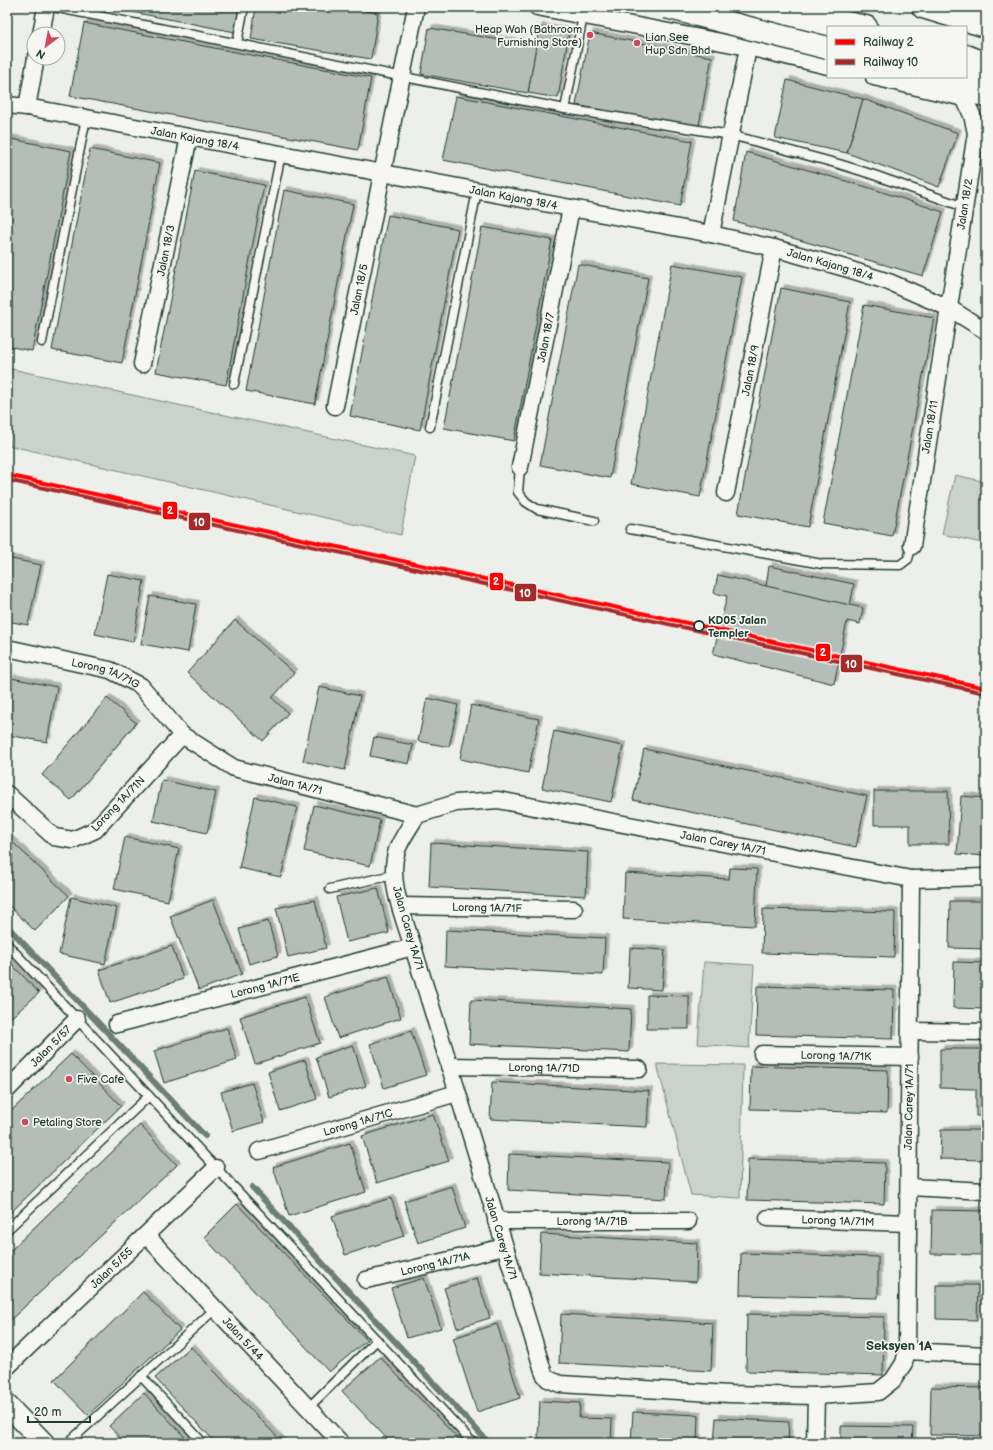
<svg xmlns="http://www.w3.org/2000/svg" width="993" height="1450" font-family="'Balsamiq Sans',sans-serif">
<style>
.green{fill:#cbd2cc;stroke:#758880}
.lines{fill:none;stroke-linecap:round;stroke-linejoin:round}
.stream{stroke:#6c7e77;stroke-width:6}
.building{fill:#b4bdb8;stroke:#1f3d34;filter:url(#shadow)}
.service-casing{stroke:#1f3d34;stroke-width:11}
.minor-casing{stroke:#1f3d34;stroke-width:19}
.tertiary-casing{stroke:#1f3d34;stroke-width:23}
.primary-casing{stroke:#1f3d34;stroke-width:25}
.motorway-casing{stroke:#1f3d34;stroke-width:25}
.service{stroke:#f6f6f2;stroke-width:8}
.minor{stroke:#f6f6f2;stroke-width:16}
.tertiary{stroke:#f6f6f2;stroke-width:20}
.primary{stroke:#f6f6f2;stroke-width:22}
.motorway{stroke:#f6f6f2;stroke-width:22}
.motorway-bridge-casing{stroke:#1f3d34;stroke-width:25;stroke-linecap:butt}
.motorway-bridge{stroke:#f6f6f2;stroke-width:22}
.rail-1-casing{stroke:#f6f6f2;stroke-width:7}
.rail-2-casing{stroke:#f6f6f2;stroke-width:7}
.rail-1{stroke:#f00;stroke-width:4}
.rail-2{stroke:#a52a2a;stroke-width:4}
.poi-dot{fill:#d1495b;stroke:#f6f6f2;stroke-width:1.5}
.stop-dot{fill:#f6f6f2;stroke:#1f3d34;stroke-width:2}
.labels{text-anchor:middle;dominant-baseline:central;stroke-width:3.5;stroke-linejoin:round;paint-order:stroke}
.poi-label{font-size:11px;fill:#1f3d34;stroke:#f6f6f2;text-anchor:start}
.street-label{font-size:11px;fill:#1f3d34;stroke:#f6f6f2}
.stop-label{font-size:11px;font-weight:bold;fill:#1f3d34;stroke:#f6f6f2;text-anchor:start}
.quarter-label{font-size:13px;font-weight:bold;fill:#1f3d34;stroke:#f6f6f2}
.line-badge{stroke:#f6f6f2;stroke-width:1.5}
.badge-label{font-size:11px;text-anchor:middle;font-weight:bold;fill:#fff}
</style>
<defs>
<filter id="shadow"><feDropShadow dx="3.5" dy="-3.5" stdDeviation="0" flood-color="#0004"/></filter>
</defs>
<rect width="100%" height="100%" fill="#edefea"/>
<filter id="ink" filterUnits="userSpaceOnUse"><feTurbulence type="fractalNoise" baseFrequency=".025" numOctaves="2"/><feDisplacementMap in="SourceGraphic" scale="8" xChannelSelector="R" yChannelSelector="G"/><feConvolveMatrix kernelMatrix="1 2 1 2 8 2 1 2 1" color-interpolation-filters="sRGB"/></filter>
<g filter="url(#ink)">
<g class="green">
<polygon points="7,368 415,456 401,535 7,445"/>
<polygon points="955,475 986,482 986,544 942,534"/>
<polygon points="704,962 754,965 749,1048 698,1044"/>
<polygon points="657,1064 743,1065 740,1198 691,1195"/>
</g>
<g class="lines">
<g class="stream">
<polyline points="7,926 205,1136"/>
<polyline points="252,1187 489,1443"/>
</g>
</g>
<g class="building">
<polygon points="106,7 239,7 235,32"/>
<polygon points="256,7 345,7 378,13 371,59 251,39"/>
<polygon points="84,23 371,78 358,150 70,96"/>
<polygon points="539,27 569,32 558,98 528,93"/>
<polygon points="429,28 536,46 528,93 421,74"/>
<polygon points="590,33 712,57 698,130 576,105"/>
<polygon points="787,80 863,99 847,153 775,138"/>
<polygon points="456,96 692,141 680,206 443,160"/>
<polygon points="863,99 958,133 939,187 847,153"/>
<polygon points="7,138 71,151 32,351 7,346"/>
<polygon points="90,149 160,163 122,363 52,350"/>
<polygon points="746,152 870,188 943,212 923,276 734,221"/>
<polygon points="195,171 264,185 226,385 156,372"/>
<polygon points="284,190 353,204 315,404 246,391"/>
<polygon points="388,215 458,229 420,430 350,416"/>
<polygon points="482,227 552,240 514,441 444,428"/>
<polygon points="578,264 648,278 610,478 540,465"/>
<polygon points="672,264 742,277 700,497 631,484"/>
<polygon points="781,288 850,302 808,527 738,514"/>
<polygon points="864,305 934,318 892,536 823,523"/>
<polygon points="7,558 41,565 28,625 7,621"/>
<polygon points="769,566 854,584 850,606 766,587"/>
<polygon points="107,574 144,581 133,642 95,634"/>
<polygon points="718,575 863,608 860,624 847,621 834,684 713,654 727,596 714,593"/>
<polygon points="150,596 196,604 188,652 141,644"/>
<polygon points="235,620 294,673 272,698 288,713 263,741 187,673"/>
<polygon points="11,678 57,687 47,742 7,735 7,699"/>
<polygon points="319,687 360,696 345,770 303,761"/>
<polygon points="107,698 136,723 71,800 42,775"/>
<polygon points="427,698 458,705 449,747 418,741"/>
<polygon points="471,705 539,719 528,773 460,759"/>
<polygon points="554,731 623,746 611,802 542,788"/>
<polygon points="374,737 413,745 409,764 370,756"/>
<polygon points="644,749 867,796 856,847 633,800"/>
<polygon points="162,780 216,792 207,833 153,821"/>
<polygon points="874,791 948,791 949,844 910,844 910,825 874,825"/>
<polygon points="961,796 986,798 986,856 957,854"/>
<polygon points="255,797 297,807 281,877 239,868"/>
<polygon points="314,805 380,820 370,866 304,851"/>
<polygon points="7,837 69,896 35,931 7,904"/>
<polygon points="125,837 179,849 168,901 114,889"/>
<polygon points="431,843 588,852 586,896 429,887"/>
<polygon points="730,868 757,869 755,926 623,919 625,873 729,879"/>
<polygon points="378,888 389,933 347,942 336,897"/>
<polygon points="71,897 117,908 105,964 59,954"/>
<polygon points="213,900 242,974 199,990 170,916"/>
<polygon points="315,900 326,948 288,957 276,908"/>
<polygon points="950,901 986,901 986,949 949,948"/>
<polygon points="763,909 895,912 894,957 762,953"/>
<polygon points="268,921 278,956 249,964 239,929"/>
<polygon points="446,930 605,938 603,975 445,966"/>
<polygon points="172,946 183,979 110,1003 99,970"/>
<polygon points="630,948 665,950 662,990 628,988"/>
<polygon points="7,959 39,993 7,1021"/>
<polygon points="954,962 986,963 986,1009 953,1008"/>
<polygon points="388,977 401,1018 338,1038 325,997"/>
<polygon points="757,986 894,990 893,1039 756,1035"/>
<polygon points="647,995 689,996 689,1029 647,1029"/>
<polygon points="305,997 320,1043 255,1064 240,1017"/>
<polygon points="471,1000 631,1009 629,1052 469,1044"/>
<polygon points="227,1028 237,1060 164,1083 154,1051"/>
<polygon points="411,1031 426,1075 384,1088 370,1044"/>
<polygon points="353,1045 366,1086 329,1097 316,1057"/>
<polygon points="940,1049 986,1049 986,1116 976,1116 976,1089 940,1088"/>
<polygon points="71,1054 121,1106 7,1216 7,1115"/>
<polygon points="305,1060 317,1099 280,1111 268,1072"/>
<polygon points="751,1066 888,1070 887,1113 750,1109"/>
<polygon points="492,1082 649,1091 647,1127 490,1119"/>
<polygon points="252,1083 264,1122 233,1131 221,1092"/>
<polygon points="433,1114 449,1161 377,1183 362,1136"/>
<polygon points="140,1125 177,1165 7,1323 7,1254"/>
<polygon points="941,1130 986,1130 986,1160 940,1159"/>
<polygon points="350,1143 366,1192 289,1216 273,1167"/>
<polygon points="509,1154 668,1162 666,1199 508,1190"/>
<polygon points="748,1159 885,1163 884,1204 747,1200"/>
<polygon points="452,1186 465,1228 418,1243 404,1201"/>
<polygon points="391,1198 404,1236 345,1255 332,1216"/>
<polygon points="237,1204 367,1340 329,1372 204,1237"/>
<polygon points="932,1210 986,1211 986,1255 931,1254"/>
<polygon points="541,1234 697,1243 696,1282 539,1273"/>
<polygon points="741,1253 878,1257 878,1298 740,1295"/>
<polygon points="424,1278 441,1328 407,1338 391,1288"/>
<polygon points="477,1278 490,1318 457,1328 444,1288"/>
<polygon points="936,1285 978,1285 977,1320 936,1319"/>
<polygon points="143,1292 180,1330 88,1415 54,1380"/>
<polygon points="561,1314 713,1323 711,1371 559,1363"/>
<polygon points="747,1314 884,1317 883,1375 746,1371"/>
<polygon points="497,1324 520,1398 477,1412 453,1338"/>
<polygon points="191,1347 283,1443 216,1443 155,1378"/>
<polygon points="380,1357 462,1443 391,1443 342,1391"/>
<polygon points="931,1387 986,1388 986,1436 930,1435"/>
<polygon points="144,1393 190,1443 125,1443 109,1426"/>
<polygon points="540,1401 580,1403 579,1418 612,1419 611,1443 576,1443 577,1440 538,1438"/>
<polygon points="633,1412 698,1415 697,1443 631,1443"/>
<polygon points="716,1418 789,1422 788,1443 714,1443"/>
<polygon points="841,1426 913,1427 912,1443 841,1443"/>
</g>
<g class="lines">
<defs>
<g id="service">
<polyline points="53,7 565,109 731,135 839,164 874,175 964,207"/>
<polyline points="237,43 244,7"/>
<polyline points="565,109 583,16"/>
<polyline points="42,342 86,118"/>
<polyline points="234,384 281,154"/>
<polyline points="430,427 477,191"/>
<polyline points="520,467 518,492 526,502 537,509 594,521"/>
<polyline points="630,529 822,564 900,565 908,559 912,546"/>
<polyline points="330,889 393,875"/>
<polyline points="7,944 473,1443"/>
<polyline points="7,1230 149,1096"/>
<polyline points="141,1376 203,1443"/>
<polyline points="308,1408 377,1340"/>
<polyline points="68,1443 215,1309"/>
</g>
<g id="minor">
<polyline points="537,7 748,47 828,66"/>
<polyline points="41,34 46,7"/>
<polyline points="874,77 964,98 972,115 976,133 912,546"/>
<path id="s1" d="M 7,105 L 27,107 L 711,234 L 774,248 L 845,268 L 889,282 L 949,308 L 986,331"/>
<polyline points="27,107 36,58"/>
<polyline points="711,234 750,38"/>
<path id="s2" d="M 142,364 L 189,137"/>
<path id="s3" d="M 335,406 L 416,7"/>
<path id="s4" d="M 520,467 L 571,208"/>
<path id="s5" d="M 726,493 L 774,248"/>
<path id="s6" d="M 7,648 L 110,670 L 141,686 L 182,735 L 234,768 L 417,815"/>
<polyline points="7,794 54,837 73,840 95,830 182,735"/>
<path d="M 498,800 L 911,879 L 907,1351 L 904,1363 L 893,1380 L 878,1392 L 816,1396 L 729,1394 L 560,1384 L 548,1379 L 544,1374 L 413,947 C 404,918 387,880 397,850 C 401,839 411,825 417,815 L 456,803 Z"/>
<polyline points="911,879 986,877"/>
<path id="s7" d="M 401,906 L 574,909"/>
<path id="s8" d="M 117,1024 L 413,947"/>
<polyline points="910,1031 986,1032"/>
<path id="s9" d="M 762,1054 L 910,1057"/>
<path id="s10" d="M 449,1066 L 639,1069"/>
<path id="s11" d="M 7,1090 L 77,1019"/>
<path id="s12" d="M 259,1151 L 457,1093"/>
<polyline points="909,1187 986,1191"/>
<path id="s13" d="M 768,1218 L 908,1223"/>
<path id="s14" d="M 496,1221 L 688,1221"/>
<path id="s15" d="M 146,1235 L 341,1443"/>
<path id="s16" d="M 366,1280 L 504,1247"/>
<polyline points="907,1351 986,1355"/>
<path id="s17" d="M 7,1367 L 216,1168"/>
<polyline points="815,1443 816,1396"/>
</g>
<polyline id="tertiary" points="7,1405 44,1443"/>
<g id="primary">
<polyline points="982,7 986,9"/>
<polyline points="720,11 754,18 828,36"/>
<polyline points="966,77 986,83"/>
</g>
<g id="motorway">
<polyline points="770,7 866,27"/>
<polyline points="923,7 986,26"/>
<polyline points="966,56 986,64"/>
<polyline points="927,77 986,96"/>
</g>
</defs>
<use href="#service" class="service-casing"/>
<use href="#minor" class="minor-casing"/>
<use href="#tertiary" class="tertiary-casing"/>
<use href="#primary" class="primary-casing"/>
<use href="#motorway" class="motorway-casing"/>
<use href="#service" class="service"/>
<use href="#minor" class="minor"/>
<use href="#tertiary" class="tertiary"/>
<use href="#primary" class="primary"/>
<use href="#motorway" class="motorway"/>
<defs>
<polyline id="motorway-bridge" points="666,7 828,48"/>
</defs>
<use href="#motorway-bridge" class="motorway-bridge-casing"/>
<use href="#motorway-bridge" class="motorway-bridge"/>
<defs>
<polyline id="rail-1" points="7,475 986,688"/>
<polyline id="rail-2" points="7,480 985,693"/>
</defs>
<use href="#rail-1" class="rail-1-casing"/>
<use href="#rail-2" class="rail-2-casing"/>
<use href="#rail-1" class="rail-1"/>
<use href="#rail-2" class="rail-2"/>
</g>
</g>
<g class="poi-dot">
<circle cx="590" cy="35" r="4"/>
<circle cx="637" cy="43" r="4"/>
<circle cx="69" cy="1079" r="4"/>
<circle cx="25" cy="1122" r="4"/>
</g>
<circle class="stop-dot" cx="699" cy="626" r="5"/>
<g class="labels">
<g class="poi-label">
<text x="582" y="29" text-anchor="end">Heap Wah (Bathroom<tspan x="582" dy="13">Furnishing Store)</tspan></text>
<text x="645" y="37">Lian See<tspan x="645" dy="13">Hup Sdn Bhd</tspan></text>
<text x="77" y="1079">Five Cafe</text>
<text x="33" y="1122">Petaling Store</text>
</g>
<g class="street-label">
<text stroke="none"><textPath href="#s1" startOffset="191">Jalan Kajang 18/4</textPath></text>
<text stroke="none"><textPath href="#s1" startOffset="515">Jalan Kajang 18/4</textPath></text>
<text transform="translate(965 204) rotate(-81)">Jalan 18/2</text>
<text stroke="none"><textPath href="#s2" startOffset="116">Jalan 18/3</textPath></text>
<text stroke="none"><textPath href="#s1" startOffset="839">Jalan Kajang 18/4</textPath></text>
<text stroke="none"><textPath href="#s3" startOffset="119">Jalan 18/5</textPath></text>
<text stroke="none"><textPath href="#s4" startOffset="132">Jalan 18/7</textPath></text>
<text stroke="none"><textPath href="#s5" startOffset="125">Jalan 18/9</textPath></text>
<text transform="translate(930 427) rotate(-81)">Jalan 18/11</text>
<text stroke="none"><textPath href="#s6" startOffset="102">Lorong 1A/71G</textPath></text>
<text stroke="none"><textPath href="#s6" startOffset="329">Jalan 1A/71</textPath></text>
<text transform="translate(118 804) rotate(-46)">Lorong 1A/71N</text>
<text transform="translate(723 843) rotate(11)">Jalan Carey 1A/71</text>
<text stroke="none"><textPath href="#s7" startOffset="86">Lorong 1A/71F</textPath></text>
<text transform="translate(408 928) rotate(74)">Jalan Carey 1A/71</text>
<text stroke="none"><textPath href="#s8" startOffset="153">Lorong 1A/71E</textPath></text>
<text stroke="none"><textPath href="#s11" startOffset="62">Jalan 5/57</textPath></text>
<text stroke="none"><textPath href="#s9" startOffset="74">Lorong 1A/71K</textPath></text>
<text stroke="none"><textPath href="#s10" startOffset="95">Lorong 1A/71D</textPath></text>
<text transform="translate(909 1107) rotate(-89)">Jalan Carey 1A/71</text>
<text stroke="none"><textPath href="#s12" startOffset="103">Lorong 1A/71C</textPath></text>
<text stroke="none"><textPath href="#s14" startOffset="96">Lorong 1A/71B</textPath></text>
<text stroke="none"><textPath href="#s13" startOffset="70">Lorong 1A/71M</textPath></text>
<text transform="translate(501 1238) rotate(73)">Jalan Carey 1A/71</text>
<text stroke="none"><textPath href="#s16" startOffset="71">Lorong 1A/71A</textPath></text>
<text stroke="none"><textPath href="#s17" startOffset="144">Jalan 5/55</textPath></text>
<text stroke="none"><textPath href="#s15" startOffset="142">Jalan 5/44</textPath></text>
</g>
<g class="stop-label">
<text x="708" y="620">KD05 Jalan<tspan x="708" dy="13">Templer</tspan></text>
</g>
<g class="quarter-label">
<text x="899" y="1346">Seksyen 1A</text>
</g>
</g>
<g class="line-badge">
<rect x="162" y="501" width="16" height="19" rx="4" fill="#f00"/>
<rect x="188" y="512" width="23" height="19" rx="4" fill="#a52a2a"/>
<rect x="489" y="572" width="15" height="19" rx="4" fill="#f00"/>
<rect x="514" y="583" width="23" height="19" rx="4" fill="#a52a2a"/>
<rect x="815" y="643" width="16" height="19" rx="4" fill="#f00"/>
<rect x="840" y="654" width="23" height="19" rx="4" fill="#a52a2a"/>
</g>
<g class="badge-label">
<text x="170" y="514">2</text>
<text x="199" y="526">10</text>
<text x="496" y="585">2</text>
<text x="525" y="597">10</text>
<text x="823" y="656">2</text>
<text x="851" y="668">10</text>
</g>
<rect width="993" height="1450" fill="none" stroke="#f6f6f2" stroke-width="24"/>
<rect x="12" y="12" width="969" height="1426" fill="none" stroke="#1f3d34" stroke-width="1.5" filter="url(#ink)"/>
<rect x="827" y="26" width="140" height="52" fill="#f6f6f2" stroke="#a0aca6"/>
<rect x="835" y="39" width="20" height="6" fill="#ff0000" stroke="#a0aca6"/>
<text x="863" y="46" font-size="12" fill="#1f3d34">Railway 2</text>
<rect x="835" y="59" width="20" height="6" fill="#a52a2a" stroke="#a0aca6"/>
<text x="863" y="66" font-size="12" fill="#1f3d34">Railway 10</text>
<g transform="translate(46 46) rotate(212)"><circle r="19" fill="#f6f6f2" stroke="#a0aca6"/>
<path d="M0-3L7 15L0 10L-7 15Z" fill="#d1495b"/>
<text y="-6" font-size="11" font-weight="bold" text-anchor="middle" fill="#1f3d34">N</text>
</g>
<path d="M28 1416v6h62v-6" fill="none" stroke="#1f3d34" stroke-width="2"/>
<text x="34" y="1416" font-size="12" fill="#1f3d34" stroke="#f6f6f2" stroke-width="3" paint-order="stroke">20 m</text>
</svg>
